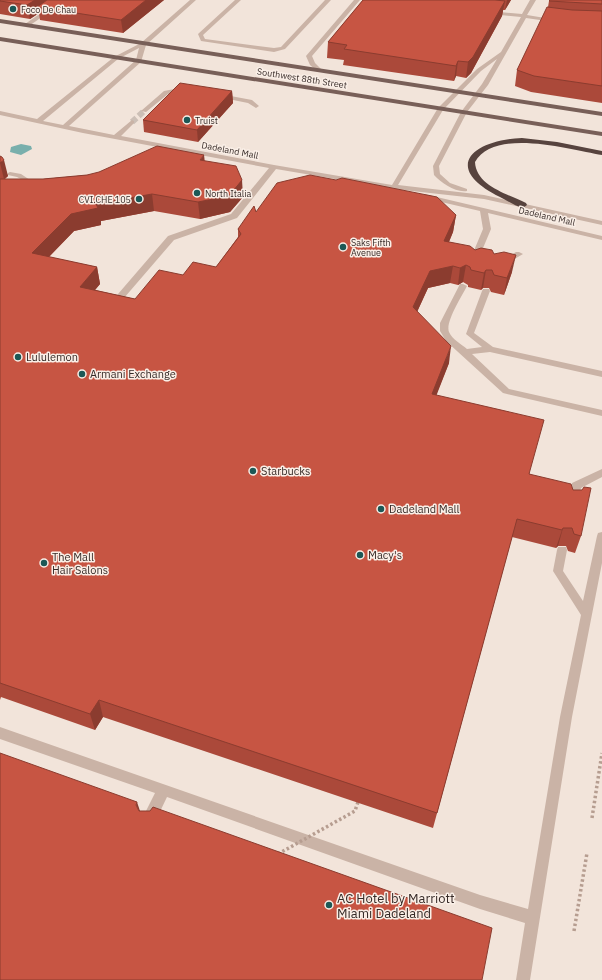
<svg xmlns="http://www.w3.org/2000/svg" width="602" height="980" font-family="'IBM Plex Sans',sans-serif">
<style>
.water{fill:#79afac}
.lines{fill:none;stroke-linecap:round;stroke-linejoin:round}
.minor-tunnel{stroke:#ccbfb6;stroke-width:6;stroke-dasharray:6 3;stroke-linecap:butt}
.path{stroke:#b69d90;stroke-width:3.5;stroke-dasharray:2.5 2.5;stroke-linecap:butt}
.minor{fill:#cab3a6;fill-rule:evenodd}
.major{fill:#785f58;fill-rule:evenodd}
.highway{fill:#57433e;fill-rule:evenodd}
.path-bridge{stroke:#b69d90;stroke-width:3.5;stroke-dasharray:2.5 2.5;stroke-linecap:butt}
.wall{fill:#ab493a}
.shaded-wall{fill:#8b3c2f}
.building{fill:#c75543;stroke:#8b3c2f}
.poi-dot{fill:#1c5856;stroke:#faefe7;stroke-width:1.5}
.labels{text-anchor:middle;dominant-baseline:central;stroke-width:3;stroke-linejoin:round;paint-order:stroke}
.far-poi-label{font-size:9px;fill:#362a27;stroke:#faefe7;text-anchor:start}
.far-street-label{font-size:9px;fill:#362a27;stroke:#faefe7}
.poi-label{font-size:11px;fill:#362a27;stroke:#faefe7;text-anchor:start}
.near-poi-label{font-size:13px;fill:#362a27;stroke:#faefe7;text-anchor:start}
</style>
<rect width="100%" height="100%" fill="#f2e4da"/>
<polygon class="water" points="21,144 31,146 32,149 21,155 10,152 11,147"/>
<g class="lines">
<polyline class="minor-tunnel" points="132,122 144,111"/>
<g class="path">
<polyline points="592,818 602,753"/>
<polyline points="574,931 587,853"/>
</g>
<g class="minor">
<polygon points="60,0 66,0 29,26 25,26 25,24"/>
<path d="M 190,0 L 196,0 L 146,45 L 141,62 L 69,126 L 114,135 L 132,120 L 134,121 L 134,123 L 121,136 L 274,165 L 392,185 L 438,108 L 477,69 L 501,52 L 521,17 L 491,14 L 488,12 L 489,11 L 522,14 L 530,0 L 536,0 L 527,15 L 557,20 L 554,22 L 526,18 L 488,85 L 467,112 L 439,166 L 440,174 L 450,183 L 467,189 L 467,191 C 456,193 441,183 434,175 L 433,166 L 461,112 L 482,84 L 497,59 L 481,71 L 443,110 L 398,185 L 484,195 L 602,221 L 602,225 L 484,199 L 394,189 L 276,169 L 237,218 L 174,240 L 118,305 L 112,305 L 112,301 L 168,236 L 231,214 L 269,168 L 83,133 L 0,115 L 0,111 L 37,119 L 114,57 L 141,43 ZM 139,48 L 136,60 L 63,125 L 43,121 L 118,59 Z"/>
<polygon points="235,0 241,0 203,35 205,39 274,48 281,47 325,0 331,0 285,49 274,52 201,41 198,34"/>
<polygon points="354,0 360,0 312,56 315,63 323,71 318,72 310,65 306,56"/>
<polygon points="185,87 187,88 187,90 168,94 146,112 141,111 164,91"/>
<polygon points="220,94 252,100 259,106 256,108 248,103 218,97 217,96"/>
<polygon points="10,172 21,174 33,182 28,183 17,177 8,175 8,173"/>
<polygon points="424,194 602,236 602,240 488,213 491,229 478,260 474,262 471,262 470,260 483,229 480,211 424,198"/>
<polygon points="516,252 519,252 523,254 506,264 503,264 499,262"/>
<path d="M 460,284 L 463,284 L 467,286 C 462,296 445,322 449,332 C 452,339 461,344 467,349 L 482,347 L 466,334 L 482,291 L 483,289 L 489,289 L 490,291 L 474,333 L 493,347 L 602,371 L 602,377 L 490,352 L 472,354 L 509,389 L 602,410 L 602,416 L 503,393 L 446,341 L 440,331 L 440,323 Z"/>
<polygon points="602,469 602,477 581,488 576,506 568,506 567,503 572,483"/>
<polygon points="602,532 602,563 572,717 530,980 516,980 525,923 480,909 167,797 154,824 149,825 144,824 142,819 155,793 0,739 0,727 480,895 528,909 560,717 581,615 553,571 557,550 558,547 566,547 567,550 563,571 583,601 597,536 598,533"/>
</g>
<g class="major">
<polygon points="0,19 602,112 602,116 0,23"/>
<polygon points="0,37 602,132 602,136 0,41"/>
</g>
<path class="highway" d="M 522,138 L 557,142 L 602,151 L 602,155 C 572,150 494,127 475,162 C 476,186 508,194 526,203 L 527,205 L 523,208 C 515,206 508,201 500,197 C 441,168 472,140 522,138 Z"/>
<polyline class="path-bridge" points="278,854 355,811 358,802"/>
</g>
<g class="wall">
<polygon points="0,0 164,0 123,33 40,20 39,13 30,19 0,14"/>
<polygon points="363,0 511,0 505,10 503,10 502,16 471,73 466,78 456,76 454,81 343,65 344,60 327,58 328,42"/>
<polygon points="602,0 602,103 531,92 515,86 517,70 548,7 549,1"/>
<polygon points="232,91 233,103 198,142 144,132 143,120"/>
<polygon points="0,156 8,176 5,179 43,179 87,175 205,161 243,197 230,212 200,219 154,211 101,221 101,225 74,231 49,257 97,267 100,284 95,290 135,299 183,275 216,267 238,237 238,229 256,212 456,215 453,232 449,242 475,250 494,254 512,272 504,295 491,292 489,288 483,288 481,290 468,287 468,285 463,282 458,285 450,283 428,288 417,312 449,363 436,395 530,474 581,536 575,553 568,551 566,546 558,546 556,548 512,537 433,828 103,717 95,730 1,697 0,700"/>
</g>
<g class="shaded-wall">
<polygon points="35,0 57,0 37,7 39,13 30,19 27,5"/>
<polygon points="146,0 164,0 123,33 121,20"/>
<polygon points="507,0 511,0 505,10"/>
<polygon points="505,1 502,16 471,73 466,78 468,62"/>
<polygon points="458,61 456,76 454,81 456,66"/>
<polygon points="232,91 233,103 198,142 197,130"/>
<polygon points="204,155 206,172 200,160"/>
<polygon points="4,160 8,176 4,179 0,163"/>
<polygon points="242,180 243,197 230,212 200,219 198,202"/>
<polygon points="152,194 154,211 101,221 101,225 74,231 36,270 32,253 71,214 96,204"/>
<polygon points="456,215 453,232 442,258 444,241"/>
<polygon points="516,255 512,272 504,295 507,278"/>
<polygon points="466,265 463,282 458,285 460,268"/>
<polygon points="453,266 450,283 428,288 411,325 413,307 430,271"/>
<polygon points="97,267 100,284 83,304 80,287"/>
<polygon points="486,270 483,288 481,290 484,273"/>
<polygon points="451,346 449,363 430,412 432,394"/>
<polygon points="563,528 558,546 556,548 562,530"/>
<polygon points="99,700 103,717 95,730 90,714"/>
<polygon points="137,802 142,817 136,805"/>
</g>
<g class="building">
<polygon points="0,0 35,0 27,5 0,1"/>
<polygon points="47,0 146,0 121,20 37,7"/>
<polygon points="363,0 495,0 505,1 473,57 468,62 458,61 456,66 344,49 347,45 328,42"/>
<polygon points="550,0 602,0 602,4 549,1"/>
<polygon points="547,7 572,10 602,11 602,86 534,76 517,70"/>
<polygon points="180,83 232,91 197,130 143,120"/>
<polygon points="157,146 204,155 200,160 236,166 242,180 229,196 198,202 152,194 96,204 98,208 71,214 32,253 97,267 80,287 135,299 159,270 183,275 193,262 216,267 241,234 238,229 254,206 256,212 277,183 310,175 336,180 342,178 437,197 456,215 444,241 470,246 475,250 481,248 492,250 494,254 504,252 516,255 507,278 494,275 492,270 486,270 484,273 471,270 470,267 466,265 460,268 453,266 430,271 413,307 451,346 432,394 544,420 529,474 571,484 573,490 582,490 584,487 591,488 581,536 574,534 572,528 563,528 562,530 517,519 437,813 99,700 90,714 0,683 0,179 43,179 87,175 99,172"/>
<polygon points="0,156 2,157 4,160 0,163"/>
<polygon points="0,753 137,802 136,805 139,811 150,811 153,807 492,928 482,980 0,980"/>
</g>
<g class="poi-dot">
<circle cx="13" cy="9" r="4"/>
<circle cx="187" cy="120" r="4"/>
<circle cx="197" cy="193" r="4"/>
<circle cx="139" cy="199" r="4"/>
<circle cx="343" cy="247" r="4"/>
<circle cx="18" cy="357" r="4"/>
<circle cx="82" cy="374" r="4"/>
<circle cx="253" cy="471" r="4"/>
<circle cx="381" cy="509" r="4"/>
<circle cx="360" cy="555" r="4"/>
<circle cx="44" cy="563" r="4"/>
<circle cx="329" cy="905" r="4"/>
</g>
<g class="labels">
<g class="far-poi-label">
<text x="21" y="9">Foco De Chau</text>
<text x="195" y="120">Truist</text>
<text x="205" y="193">North Italia</text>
<text x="131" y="199" text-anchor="end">CVI.CHE 105</text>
<text x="351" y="242">Saks Fifth<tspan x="351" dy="10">Avenue</tspan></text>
</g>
<g class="far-street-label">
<text transform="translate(302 78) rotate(9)">Southwest 88th Street</text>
<text transform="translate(230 150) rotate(11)">Dadeland Mall</text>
<text transform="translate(547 216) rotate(13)">Dadeland Mall</text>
</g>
<g class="poi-label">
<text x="26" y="357">Lululemon</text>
<text x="90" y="374">Armani Exchange</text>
<text x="261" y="471">Starbucks</text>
<text x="389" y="509">Dadeland Mall</text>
<text x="368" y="555">Macy's</text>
<text x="52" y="557">The Mall<tspan x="52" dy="13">Hair Salons</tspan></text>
</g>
<g class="near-poi-label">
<text x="337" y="898">AC Hotel by Marriott<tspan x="337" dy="15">Miami Dadeland</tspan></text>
</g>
</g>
</svg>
